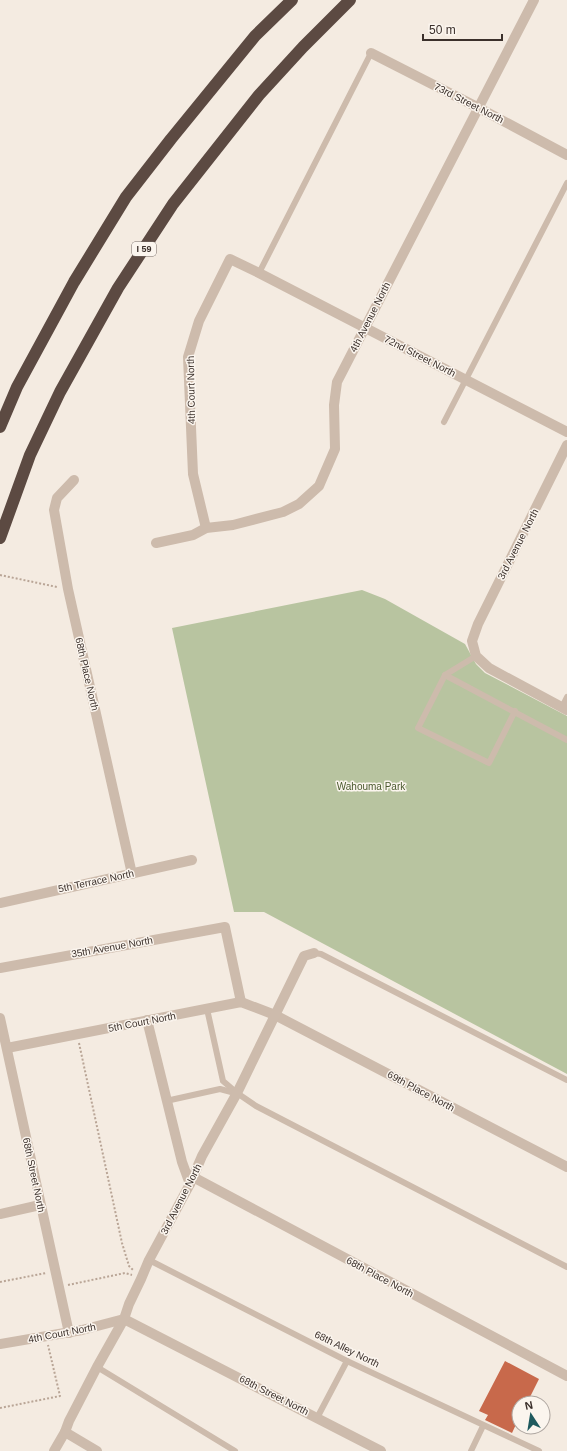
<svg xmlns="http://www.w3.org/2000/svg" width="567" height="1451" font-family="Helvetica,sans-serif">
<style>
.green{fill:#b8c4a0}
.building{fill:#c8694b}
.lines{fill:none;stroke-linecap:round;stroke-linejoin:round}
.path{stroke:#b9a596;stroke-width:2;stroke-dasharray:2 2;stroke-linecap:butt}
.lane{stroke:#cdbbac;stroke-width:6}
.street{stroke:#cdbbac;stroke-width:10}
.highway{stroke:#5c4a42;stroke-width:12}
.labels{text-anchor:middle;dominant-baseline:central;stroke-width:3;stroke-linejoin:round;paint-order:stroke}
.shield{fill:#fbf5ee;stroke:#756b66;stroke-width:1}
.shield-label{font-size:9px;font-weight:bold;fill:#3b302b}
.street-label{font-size:10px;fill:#3b302b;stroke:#fbf5ee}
.park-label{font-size:10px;fill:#4a5a2e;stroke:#fbf5ee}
</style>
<rect width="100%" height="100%" fill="#f4ebe1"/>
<polygon class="green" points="362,590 385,599 465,644 476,664 485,673 567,716 567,1074 264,912 234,912 172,628"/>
<polygon class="building" points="505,1361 539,1379 527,1403 519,1403 519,1418 512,1433 485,1420 488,1415 479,1411"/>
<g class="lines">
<g class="path">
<polyline points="0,575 57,587"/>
<polyline points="79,1043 122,1243 129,1266 134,1271"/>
<polyline points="0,1282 46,1273"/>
<polyline points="68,1285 125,1273 132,1275"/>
<polyline points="0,1408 60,1396 48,1345"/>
</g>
<g class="lane">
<polyline points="259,273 371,53"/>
<polyline points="444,422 567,183"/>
<polyline points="445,675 476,656"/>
<polyline points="562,707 567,697"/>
<polyline points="515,711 489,763 418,728 445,675 567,740"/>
<polyline points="314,953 321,954 567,1080"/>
<polyline points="207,1009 223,1081 237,1093 256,1106 567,1267"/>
<polyline points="166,1101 220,1089 235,1093"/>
<polyline points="149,1260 347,1361 539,1451"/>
<polyline points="97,1367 235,1451"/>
<polyline points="317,1418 347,1361"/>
<polyline points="471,1451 483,1426"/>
</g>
<g class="street">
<polyline points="371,53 479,108 567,155"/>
<polyline points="567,445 478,624 472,641 476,656 489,668 567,710"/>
<polyline points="74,480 57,498 54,510 68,589 132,874"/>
<polyline points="206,528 193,474 188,357 199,321 230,259 259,273 567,432"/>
<polyline points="156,543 193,535 206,528 233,525 283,512 299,504 319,486 335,449 334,405 337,382 534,0"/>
<polyline points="0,903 192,860"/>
<polyline points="0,968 225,927 241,1002"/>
<polyline points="0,1018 69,1333"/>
<polyline points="147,1020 182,1162 190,1184"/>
<polyline points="7,1048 241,1002 275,1015 567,1167"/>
<polyline points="193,1177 567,1376"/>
<polyline points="0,1214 40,1205"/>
<polyline points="0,1344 82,1330 124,1319 381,1451"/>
<polyline points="65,1432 97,1451"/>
<polyline points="54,1451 65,1432 69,1421 97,1367 124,1319 129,1304 141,1279 149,1260 190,1184 202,1156 237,1093 304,956 314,953"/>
</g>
<g class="highway">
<polyline points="0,427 17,387 74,282 126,197 171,139 255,36 292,0"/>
<polyline points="0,538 30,455 60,392 118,288 173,204 259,95 303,47 350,0"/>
</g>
</g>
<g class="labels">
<rect class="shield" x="132" y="242" width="24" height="14" rx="3"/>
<g class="shield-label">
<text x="144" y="249">I 59</text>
</g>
<g class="street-label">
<text transform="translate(469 103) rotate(27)">73rd Street North</text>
<text transform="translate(370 317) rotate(-63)">4th Avenue North</text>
<text transform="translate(420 356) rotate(27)">72nd Street North</text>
<text transform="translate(191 390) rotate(-91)">4th Court North</text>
<text transform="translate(518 544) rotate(-63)">3rd Avenue North</text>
<text transform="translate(87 674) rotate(77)">68th Place North</text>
<text transform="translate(96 881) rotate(-12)">5th Terrace North</text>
<text transform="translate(112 947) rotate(-10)">35th Avenue North</text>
<text transform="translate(142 1022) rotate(-11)">5th Court North</text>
<text transform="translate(421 1091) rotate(28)">69th Place North</text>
<text transform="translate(34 1175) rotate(78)">68th Street North</text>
<text transform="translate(181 1199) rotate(-63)">3rd Avenue North</text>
<text transform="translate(380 1277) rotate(28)">68th Place North</text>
<text transform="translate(62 1333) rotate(-11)">4th Court North</text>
<text transform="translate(347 1349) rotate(26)">68th Alley North</text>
<text transform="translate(274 1395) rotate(27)">68th Street North</text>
</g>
<g class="park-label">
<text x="371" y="786">Wahouma Park</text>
</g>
</g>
<g transform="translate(531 1415) rotate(348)"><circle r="19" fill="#fbf5ee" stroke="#aea6a0"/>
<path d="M0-3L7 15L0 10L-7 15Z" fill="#1f5a5e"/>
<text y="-6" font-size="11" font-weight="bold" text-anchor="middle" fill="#3b302b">N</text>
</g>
<path d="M423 34v6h79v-6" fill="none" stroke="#3b302b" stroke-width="2"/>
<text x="429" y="34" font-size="12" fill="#3b302b" stroke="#fbf5ee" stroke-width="3" paint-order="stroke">50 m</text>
</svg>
